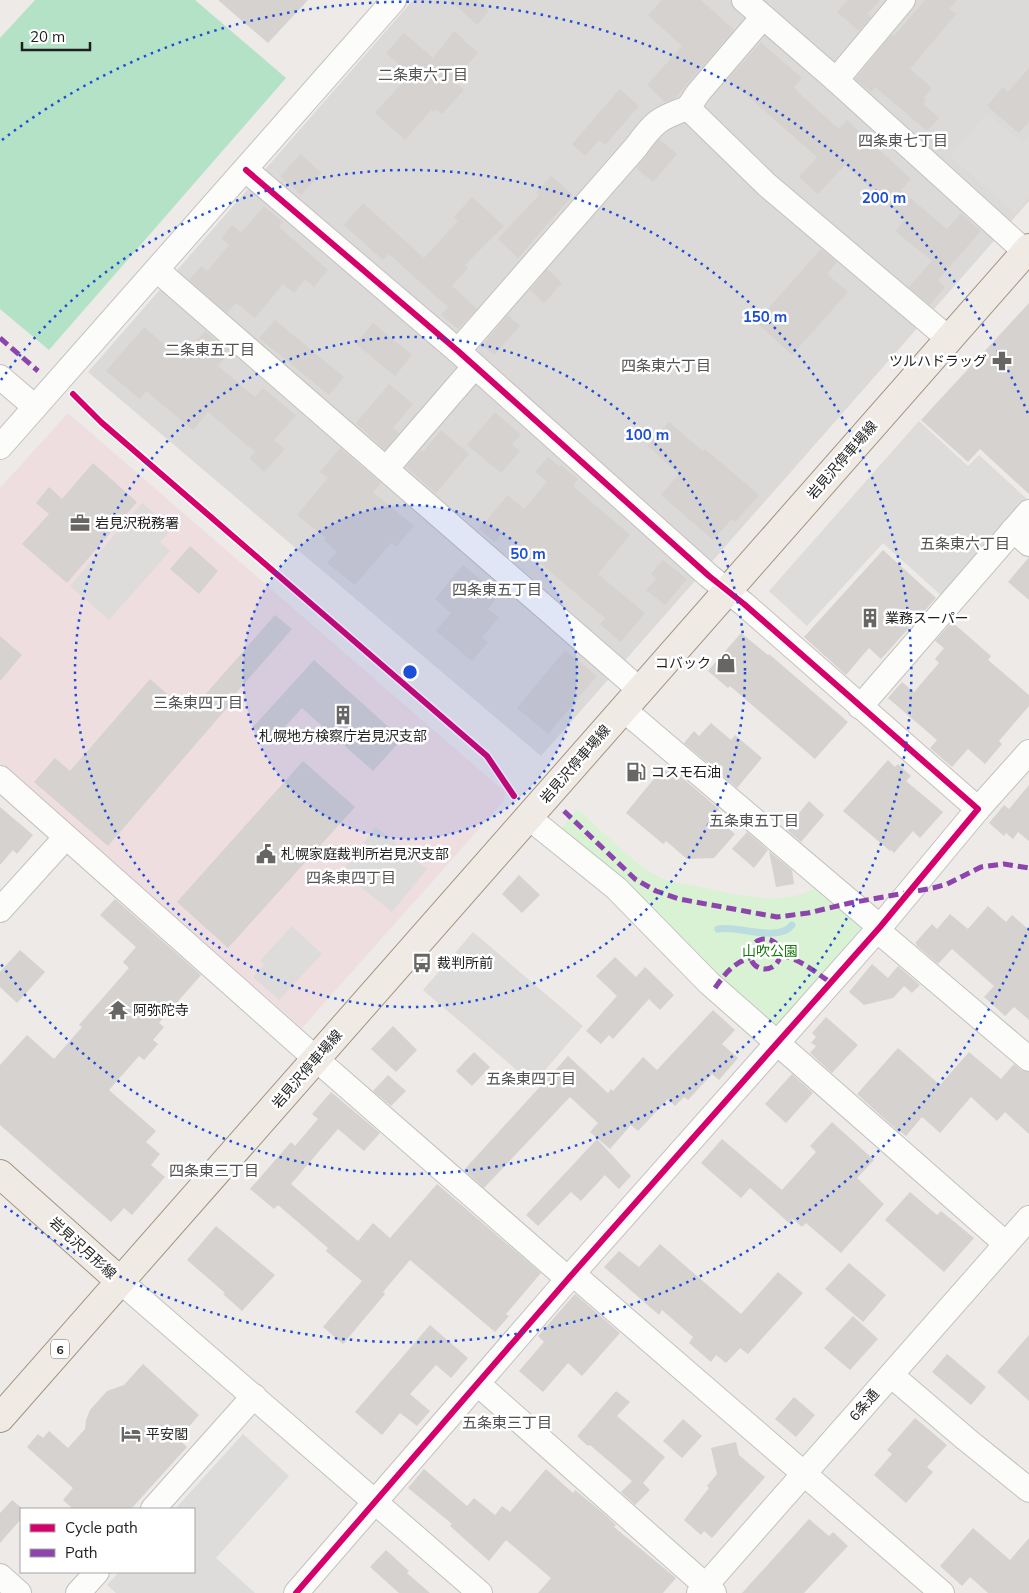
<svg xmlns="http://www.w3.org/2000/svg" width="1029" height="1593" font-family="Mulish,'Noto Sans JP',sans-serif">
<style>
.residential{fill:#dcdad9}
.commercial{fill:#efdedf}
.park{fill:#d8f2d3}
.pitch{fill:#b4e2c7}
.parking{fill:#dddcdb}
.lines{fill:none;stroke-linecap:round;stroke-linejoin:round}
.stream{stroke:#bbdddf;stroke-width:7}
.building{fill:#d5d2d0}
.minor-casing{stroke:#c3c1c0;stroke-width:26}
.major-casing{stroke:#a39484;stroke-width:30}
.minor{stroke:#fcfcfb;stroke-width:24}
.major{stroke:#f0eae5;stroke-width:28}
.quiet{stroke:#8e44ad;stroke-width:5;stroke-dasharray:10 5;stroke-linecap:butt}
.cycleway-casing{stroke:#fff;stroke-width:9}
.cycleway{stroke:#d6006c;stroke-width:6}
.ring{fill:none;stroke:#1d4ed8;stroke-width:2.5;stroke-dasharray:2.5 5}
.labels{text-anchor:middle;dominant-baseline:central;stroke-width:5;stroke-linejoin:round;paint-order:stroke}
.shield{fill:#fff;stroke:#626262;stroke-width:1}
.shield-label{font-size:12px;font-weight:bold;fill:#1f1f1f}
.poi-label{font-size:14px;fill:#1f1f1f;stroke:#fff;text-anchor:start}
.street-label{font-size:14px;fill:#1f1f1f;stroke:#fff}
.park-label{font-size:14px;fill:#167b0e;stroke:#fff}
.neighbourhood-label{font-size:15px;fill:#525252;stroke:#fff}
.centre{fill:#1d4ed8;stroke:#fff;stroke-width:2.5}
.ring-label{font-size:15px;text-anchor:middle;font-weight:bold;fill:#1d4ed8;stroke:#fff;stroke-width:5;stroke-linejoin:round;paint-order:stroke}
</style>
<rect width="100%" height="100%" fill="#edeae7"/>
<polygon class="residential" points="413,0 1029,0 1029,201 541,756 88,372"/>
<polygon class="commercial" points="68,413 505,792 504,801 302,1028 0,764 0,488"/>
<path class="park" d="M 577,809 C 601,830 632,863 659,877 C 669,883 685,883 696,886 C 735,894 783,909 819,886 L 865,924 L 821,976 L 775,1026 L 720,981 L 560,830 Z"/>
<polygon class="pitch" points="35,0 195,0 286,78 49,350 0,309 0,38"/>
<g class="parking">
<polygon points="987,113 1022,143 1029,135 1029,197 1015,213 950,156"/>
<polygon points="919,421 968,466 979,455 1027,499 943,597 883,543 807,626 769,591"/>
<polygon points="142,503 172,528 160,542 170,551 109,620 70,586"/>
<polygon points="376,827 427,869 392,912 341,871"/>
<polygon points="292,926 322,954 279,1000 253,977 264,965 260,961"/>
<polygon points="473,932 583,1026 533,1084 423,990"/>
<polygon points="243,1434 289,1476 216,1558 255,1593 116,1593 107,1585 119,1572 194,1572 194,1509 175,1509"/>
</g>
<g class="lines">
<path class="stream" d="M 718,929 C 738,925 778,943 792,925"/>
</g>
<g class="building">
<polygon points="218,0 308,0 268,43"/>
<polygon points="450,0 477,0 489,11 477,25"/>
<polygon points="662,0 701,0 734,30 674,99 665,102 647,85 682,46 648,15"/>
<polygon points="848,0 880,0 867,14 871,17 859,31 837,12"/>
<polygon points="925,0 957,0 949,9 956,14 910,69 932,88 924,98 926,100 923,104 939,118 927,131 875,87 871,92 855,79 892,34 894,36"/>
<polygon points="454,31 478,53 453,80 464,90 442,114 436,109 434,112 431,110 405,140 375,113 410,74 386,53 404,33 433,58"/>
<polygon points="761,42 802,78 794,87 802,96 839,129 847,120 911,179 901,190 947,229 961,213 981,231 938,280 945,287 930,305 909,287 932,261 895,231 905,219 845,165 818,194 799,177 817,157 728,79"/>
<polygon points="1029,68 1029,122 1019,133 987,106 1003,87 1008,92"/>
<polygon points="620,89 639,106 605,145 599,140 585,156 572,144"/>
<polygon points="659,139 677,154 653,182 636,168"/>
<polygon points="301,154 321,173 301,195 280,176"/>
<polygon points="551,176 573,195 518,258 498,239 539,195 536,193"/>
<polygon points="472,197 504,226 465,265 468,268 452,286 477,309 458,329 441,315 448,307 389,254 383,260 344,225 363,203 424,258 458,221 454,217"/>
<polygon points="264,206 283,222 279,227 328,270 314,287 305,279 294,293 283,284 255,318 236,303 227,313 189,280 201,266 207,271 229,245 221,238 232,225 241,233"/>
<polygon points="821,249 837,262 827,274 848,292 792,355 756,322"/>
<polygon points="547,269 562,283 544,303 530,290"/>
<polygon points="1029,303 1029,494 980,449 968,462 921,420"/>
<polygon points="508,315 520,326 494,355 482,345"/>
<polygon points="275,320 344,377 329,395 259,338"/>
<polygon points="373,323 412,355 395,376 356,344"/>
<polygon points="144,327 181,359 205,331 230,352 218,366 255,397 263,388 296,415 274,440 285,449 264,472 249,458 255,452 208,412 193,430 146,391 140,399 106,371"/>
<polygon points="389,384 413,404 393,428 399,433 385,450 356,423"/>
<polygon points="495,412 521,435 512,444 520,451 501,473 467,445"/>
<polygon points="669,422 703,451 705,449 759,495 735,522 732,519 713,540 661,495 679,474 648,446"/>
<polygon points="441,430 469,454 436,493 406,467 421,450 423,452"/>
<polygon points="340,448 381,483 373,492 414,526 396,547 391,543 355,585 327,563 337,552 324,540 326,538 297,515 328,478 320,472"/>
<polygon points="548,457 560,467 561,465 578,479 573,486 630,535 598,574 645,613 621,642 600,624 605,618 503,532 495,542 479,529 508,495 524,509 547,482 535,472"/>
<polygon points="93,463 137,502 67,583 22,544 49,514 36,503 49,487 62,499"/>
<polygon points="190,546 218,571 199,594 170,569"/>
<polygon points="883,550 936,598 881,659 869,648 846,675 804,637"/>
<polygon points="1029,557 1029,600 1008,582"/>
<polygon points="663,560 687,579 665,605 646,590 656,579 651,574"/>
<polygon points="463,565 499,595 488,609 499,617 482,638 488,642 472,661 436,631 451,613 435,599"/>
<polygon points="275,615 292,629 236,693 238,695 108,846 34,782 55,758 70,771 150,679 189,713"/>
<polygon points="952,622 991,656 988,660 1029,695 1029,706 999,741 1002,744 985,764 968,749 952,767 930,748 937,740 888,698 902,682 914,692 939,663 935,659 944,648 935,641"/>
<polygon points="741,633 768,655 769,654 848,722 815,759 730,686 728,688 708,671"/>
<polygon points="0,636 22,655 0,681"/>
<polygon points="565,650 597,676 548,734 517,708"/>
<polygon points="314,660 402,739 373,771 302,708 271,742 253,727"/>
<polygon points="711,723 731,740 735,735 762,758 737,788 684,743 694,731 699,736"/>
<polygon points="888,760 895,767 898,764 911,776 906,781 943,812 920,838 913,831 894,853 891,850 890,851 843,811"/>
<polygon points="303,761 355,807 228,948 177,902"/>
<polygon points="666,764 719,809 714,815 735,834 714,858 687,859 666,841 663,844 626,813"/>
<polygon points="1029,785 1029,841 1018,832 1013,839 1006,833 1004,836 989,823 1004,805 1009,809"/>
<polygon points="809,801 824,815 801,842 786,829"/>
<polygon points="0,807 33,835 17,854 13,850 0,865"/>
<polygon points="747,832 768,850 754,868 732,849"/>
<polygon points="769,851 792,870 794,884 776,887"/>
<polygon points="519,875 540,895 522,913 502,894"/>
<polygon points="115,899 201,975 159,1023 164,1027 153,1040 158,1044 144,1060 139,1056 109,1090 156,1131 146,1142 160,1154 151,1165 165,1177 132,1215 124,1208 111,1222 0,1125 0,1065 27,1035 54,1059 82,1027 79,1025 129,968 123,962 136,947 100,915"/>
<polygon points="988,906 1006,922 1012,915 1029,930 1029,1020 1014,1007 1005,1016 984,997 994,986 952,949 938,964 916,945 917,944 915,943 932,924 937,929 950,914 968,929"/>
<polygon points="20,950 45,972 17,1003 0,987 0,972"/>
<polygon points="615,957 636,977 645,967 674,995 660,1010 649,999 613,1039 609,1035 601,1044 586,1031 617,996 596,976"/>
<polygon points="872,964 888,978 898,966 920,985 912,993 904,986 893,998 864,1005 849,992"/>
<polygon points="713,1010 735,1030 722,1044 738,1058 719,1080 712,1074 688,1100 684,1097 675,1106 668,1099 638,1131 631,1125 610,1149 590,1132 598,1123 570,1097 484,1188 464,1170 568,1056 608,1093 611,1089 613,1091 643,1057 657,1070"/>
<polygon points="826,1017 858,1045 832,1073 810,1053 816,1046 811,1043 816,1037 812,1033"/>
<polygon points="393,1026 417,1050 396,1072 371,1049"/>
<polygon points="898,1048 940,1085 969,1052 1001,1079 1014,1064 1021,1070 1029,1072 1029,1134 1005,1112 997,1121 971,1097 940,1133 922,1117 906,1136 900,1131 899,1132 857,1094"/>
<polygon points="474,1052 490,1067 472,1086 456,1071"/>
<polygon points="792,1074 813,1093 786,1123 765,1104"/>
<polygon points="388,1075 406,1091 391,1106 373,1091"/>
<polygon points="331,1092 380,1133 364,1151 338,1129 291,1184 358,1241 373,1223 390,1238 437,1184 541,1273 506,1314 509,1316 495,1332 410,1260 383,1292 385,1294 343,1344 323,1327 362,1281 326,1251 328,1248 278,1205 274,1209 250,1189 291,1142 295,1146 318,1119 312,1114"/>
<polygon points="832,1122 874,1160 857,1178 884,1204 841,1253 806,1223 802,1227 793,1219 789,1223 750,1188 741,1198 701,1163 722,1139 782,1190 816,1152 810,1146"/>
<polygon points="597,1139 631,1176 619,1189 605,1175 581,1201 571,1192 538,1226 526,1215"/>
<polygon points="910,1192 937,1215 941,1211 974,1238 944,1272 885,1220"/>
<polygon points="216,1226 275,1275 242,1311 223,1294 225,1293 187,1260"/>
<polygon points="660,1244 741,1314 778,1272 803,1293 748,1354 740,1348 726,1363 716,1355 711,1362 689,1343 693,1337 662,1310 659,1315 604,1267 619,1251 639,1267"/>
<polygon points="849,1263 886,1295 863,1322 825,1289"/>
<polygon points="575,1294 620,1333 582,1376 568,1363 543,1392 519,1371 544,1342 538,1336"/>
<polygon points="853,1316 878,1339 850,1370 824,1348"/>
<polygon points="430,1325 468,1358 451,1378 436,1365 410,1394 430,1411 417,1426 400,1413 382,1435 355,1412"/>
<polygon points="1029,1335 1029,1401 997,1372"/>
<polygon points="947,1354 986,1387 971,1405 932,1372"/>
<polygon points="143,1364 199,1415 178,1439 187,1447 131,1509 73,1509 63,1500 73,1488 27,1447 38,1434 43,1438 49,1431 68,1448 85,1429 86,1420 90,1410 107,1391 124,1385"/>
<polygon points="616,1391 630,1402 617,1416 665,1457 643,1483 650,1490 635,1505 621,1492 632,1481 590,1445 588,1446 578,1437 578,1435"/>
<polygon points="794,1397 815,1415 796,1437 775,1419"/>
<polygon points="915,1418 947,1445 927,1467 933,1472 906,1503 874,1475 892,1454 887,1450"/>
<polygon points="683,1419 702,1436 682,1458 663,1441"/>
<polygon points="736,1442 739,1455 765,1477 712,1538 704,1531 701,1535 684,1520 709,1488 707,1486 717,1474 711,1448"/>
<polygon points="424,1469 467,1506 474,1498 495,1515 502,1506 510,1512 546,1469 573,1493 575,1490 602,1512 616,1525 614,1527 676,1578 663,1593 538,1593 551,1578 506,1540 489,1561 450,1526 452,1524 408,1488"/>
<polygon points="12,1500 23,1509 21,1509 21,1519 0,1543 0,1513"/>
<polygon points="809,1519 829,1536 833,1532 848,1546 804,1593 742,1593"/>
<polygon points="973,1528 1010,1560 1029,1538 1029,1593 988,1593 970,1577 962,1586 940,1566"/>
<polygon points="386,1550 409,1571 407,1573 430,1593 399,1593 370,1567"/>
</g>
<g class="lines">
<defs>
<g id="minor">
<polyline points="744,0 836,80 1029,255"/>
<polyline points="763,17 698,93 688,108 767,185 949,339"/>
<polyline points="836,80 903,0"/>
<polyline points="246,170 458,351 709,576 744,604 978,809 880,927 568,1279 296,1593"/>
<polyline points="157,270 640,690"/>
<path d="M 458,351 L 636,147 C 654,122 659,118 688,108"/>
<polyline points="0,377 35,407"/>
<polyline points="0,447 394,0"/>
<polyline points="386,469 475,366"/>
<polyline points="1013,530 1029,544"/>
<polyline points="860,707 1029,512"/>
<polyline points="623,709 880,927"/>
<polyline points="0,778 316,1059 568,1279"/>
<polyline points="978,809 1029,752"/>
<polyline points="528,817 616,888 709,983 1006,1244"/>
<polyline points="0,910 66,837"/>
<polyline points="877,930 1029,1059"/>
<polyline points="573,1274 942,1593"/>
<polyline points="120,1281 480,1593"/>
<polyline points="891,1375 966,1439 1029,1490"/>
<polyline points="478,1384 714,1593"/>
<polyline points="153,1509 254,1396"/>
<polyline points="0,1576 19,1593"/>
<polyline points="78,1593 97,1572"/>
<polyline points="699,1593 1029,1218"/>
</g>
<g id="major">
<polyline points="0,1174 120,1281"/>
<polyline points="0,1418 1029,248"/>
</g>
</defs>
<use href="#minor" class="minor-casing"/>
<use href="#major" class="major-casing"/>
<use href="#minor" class="minor"/>
<use href="#major" class="major"/>
<g class="quiet">
<polyline points="0,338 38,371"/>
<polyline points="564,811 635,879 656,891 679,899 777,917 808,913 850,903 933,888 947,884 981,867 1004,864 1029,868"/>
<circle cx="765" cy="954" r="15"/>
<path d="M 780,955 C 802,960 812,970 830,982"/>
<path d="M 715,988 C 724,975 734,962 750,958"/>
</g>
<defs>
<g id="cycleway">
<polyline points="246,170 458,351 709,576 744,604 978,809 880,927 568,1279 296,1593"/>
<polyline points="73,394 101,422 487,756 514,796"/>
</g>
</defs>
<use href="#cycleway" class="cycleway-casing"/>
<use href="#cycleway" class="cycleway"/>
</g>
<circle cx="410" cy="672" r="167" fill="#1d4ed8" fill-opacity=".12"/>
<g class="ring">
<circle cx="410" cy="672" r="167"/>
<circle cx="410" cy="672" r="335"/>
<path d="M1 380A502 502 0 1 1 1 964"/>
<path d="M1029 928A670 670 0 0 1 2 1204M2 140A670 670 0 0 1 1029 416"/>
</g>
<defs>
<symbol id="pharmacy-bare" viewBox="-9 -9 18 18"><path d="M-2-6h4v4h4v4h-4v4h-4v-4h-4v-4h4Z" fill="#676665" stroke="#fff" stroke-width="2.5" paint-order="stroke"/></symbol>
<symbol id="office-bare" viewBox="-9 -9 18 18"><path d="M-6-3h4V-5.5h4V-3h4V5H-6ZM-1-4.5V-3h2v-1.5ZM-6 0V1H6V0Z" fill="#676665" stroke="#fff" stroke-width="2.5" paint-order="stroke"/></symbol>
<symbol id="building-bare" viewBox="-9 -9 18 18"><path d="M-4-6H4V6H1V3H-1V6H-4ZM-2.5-4.3h1.7v1.8h-1.7ZM.8-4.3h1.7v1.8H.8ZM-2.5-1h1.7V.8h-1.7ZM.8-1h1.7V.8H.8Z" fill="#676665" stroke="#fff" stroke-width="2.5" paint-order="stroke"/></symbol>
<symbol id="shop-bare" viewBox="-9 -9 18 18"><path d="M-5-2.5h2.3a2.7 3.5 0 0 1 5.4 0H5L5.5 6h-11ZM-1.5-2.5h3a1.5 2.3 0 0 0-3 0Z" fill="#676665" stroke="#fff" stroke-width="2.5" paint-order="stroke"/></symbol>
<symbol id="fuel-bare" viewBox="-9 -9 18 18"><path d="M-5.5-6h7V0h2V4h1.3V-2.5L3-4.5l.8-.8L6-3V5H2.5V1h-1V6h-7ZM-4.2-4.7v3.2H.2V-4.7Z" fill="#676665" stroke="#fff" stroke-width="2.5" paint-order="stroke"/></symbol>
<symbol id="civic-bare" viewBox="-9 -9 18 18"><path d="M-.6-6.5H3V-4.5H.6V-3L4-1V1h2V6H-6V1h2V-1L-.6-3ZM-1.2 2.5V6h2.4V2.5Z" fill="#676665" stroke="#fff" stroke-width="2.5" paint-order="stroke"/></symbol>
<symbol id="bus-bare" viewBox="-9 -9 18 18"><path d="M-5-6H5V4H4V6H2V4H-2V6H-4V4H-5ZM-3.5-4V0h7V-4ZM-3.5 1.2v1.5H-2V1.2ZM2 1.2v1.5H3.5V1.2Z" fill="#676665" stroke="#fff" stroke-width="2.5" paint-order="stroke"/></symbol>
<symbol id="temple-bare" viewBox="-9 -9 18 18"><path d="M0-6L5-2H3V0L6.5 2.5H4V6H1.5V3h-3V6H-4V2.5H-6.5L-3 0V-2H-5Z" fill="#676665" stroke="#fff" stroke-width="2.5" paint-order="stroke"/></symbol>
<symbol id="hotel-bare" viewBox="-9 -9 18 18"><path d="M-6-4.5h1.5V1H6V5H4.5V3h-9V5H-6ZM-4 0a1.8 1.8 0 1 1 3.6 0ZM.5 0V-2.5h3Q6-2.5 6 0Z" fill="#676665" stroke="#fff" stroke-width="2.5" paint-order="stroke"/></symbol>
</defs>
<g fill-rule="evenodd">
<use href="#pharmacy-bare" x="988" y="347" width="28" height="28"/>
<use href="#office-bare" x="66" y="509" width="28" height="28"/>
<use href="#building-bare" x="856" y="604" width="28" height="28"/>
<use href="#shop-bare" x="712" y="649" width="28" height="28"/>
<use href="#building-bare" x="329" y="701" width="28" height="28"/>
<use href="#fuel-bare" x="622" y="758" width="28" height="28"/>
<use href="#civic-bare" x="252" y="840" width="28" height="28"/>
<use href="#bus-bare" x="408" y="949" width="28" height="28"/>
<use href="#temple-bare" x="104" y="996" width="28" height="28"/>
<use href="#hotel-bare" x="117" y="1420" width="28" height="28"/>
</g>
<g class="labels">
<rect class="shield" x="51" y="1339.5" width="18" height="19" rx="4"/>
<g class="shield-label">
<text x="60" y="1349">6</text>
</g>
<g class="poi-label">
<text x="987" y="361" text-anchor="end">ツルハドラッグ</text>
<text x="95" y="523">岩見沢税務署</text>
<text x="885" y="618">業務スーパー</text>
<text x="711" y="663" text-anchor="end">コバック</text>
<text x="343" y="736" text-anchor="middle">札幌地方検察庁岩見沢支部</text>
<text x="651" y="772">コスモ石油</text>
<text x="281" y="854">札幌家庭裁判所岩見沢支部</text>
<text x="437" y="963">裁判所前</text>
<text x="133" y="1010">阿弥陀寺</text>
<text x="146" y="1434">平安閣</text>
</g>
<g class="street-label">
<text transform="translate(842 460) rotate(-49)">岩見沢停車場線</text>
<text transform="translate(575 764) rotate(-49)">岩見沢停車場線</text>
<text transform="translate(307 1069) rotate(-49)">岩見沢停車場線</text>
<text transform="translate(83 1248) rotate(42)">岩見沢月形線</text>
<text transform="translate(864 1405) rotate(-49)">6条通</text>
</g>
<g class="park-label">
<text x="770" y="951">山吹公園</text>
</g>
<g class="neighbourhood-label">
<text x="423" y="74">二条東六丁目</text>
<text x="903" y="140">四条東七丁目</text>
<text x="210" y="349">二条東五丁目</text>
<text x="666" y="365">四条東六丁目</text>
<text x="965" y="543">五条東六丁目</text>
<text x="497" y="589">四条東五丁目</text>
<text x="198" y="702">三条東四丁目</text>
<text x="754" y="820">五条東五丁目</text>
<text x="351" y="877">四条東四丁目</text>
<text x="531" y="1078">五条東四丁目</text>
<text x="214" y="1170">四条東三丁目</text>
<text x="507" y="1422">五条東三丁目</text>
</g>
</g>
<circle cx="410" cy="672" r="8" class="centre"/>
<g class="ring-label">
<text x="884" y="203">200 m</text>
<text x="765" y="322">150 m</text>
<text x="647" y="440">100 m</text>
<text x="528" y="559">50 m</text>
</g>
<rect x="20" y="1508" width="175" height="65" fill="#ffffff" stroke="#a5a5a5"/>
<rect x="30" y="1524" width="25" height="8" fill="#d6006c" stroke="#a5a5a5"/>
<text x="65" y="1533" font-size="15" fill="#1f1f1f">Cycle path</text>
<rect x="30" y="1549" width="25" height="8" fill="#8e44ad" stroke="#a5a5a5"/>
<text x="65" y="1558" font-size="15" fill="#1f1f1f">Path</text>
<path d="M22 42v8h68v-8" fill="none" stroke="#1f1f1f" stroke-width="2.5"/>
<text x="30" y="42" font-size="15" fill="#1f1f1f" stroke="#ffffff" stroke-width="4" paint-order="stroke">20 m</text>
</svg>
